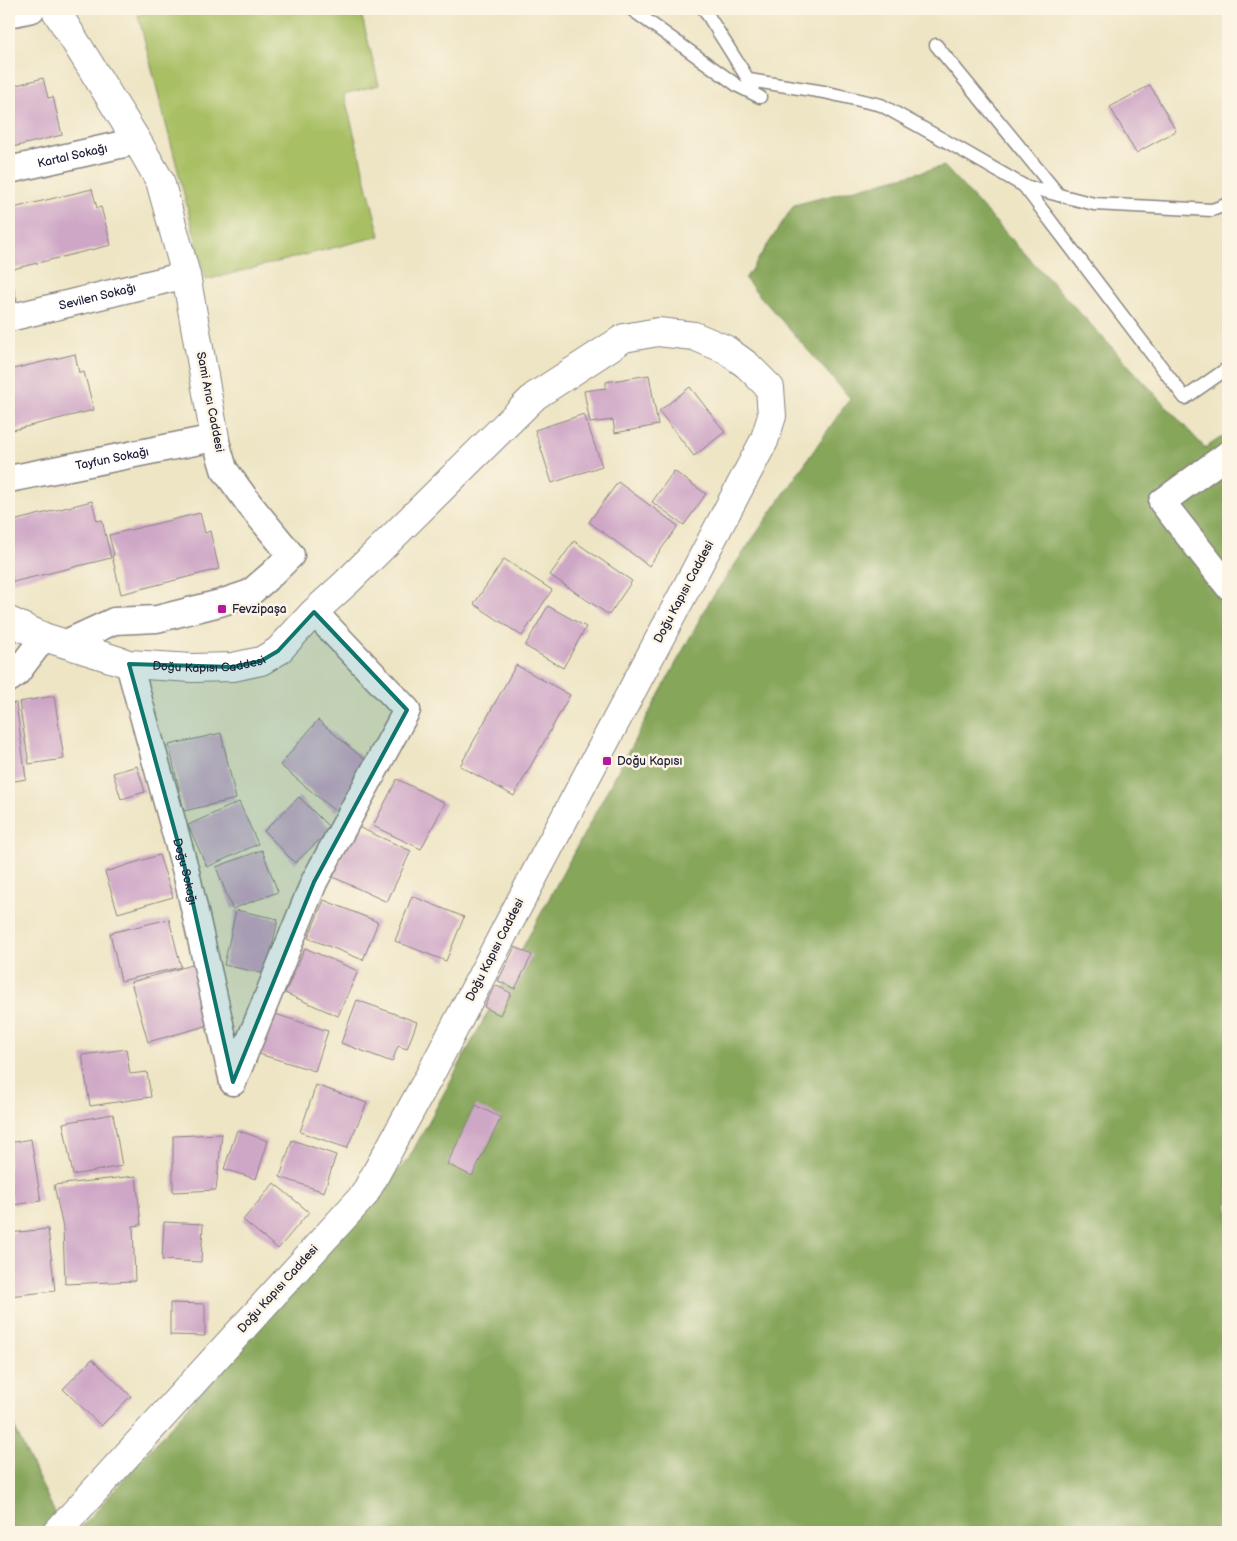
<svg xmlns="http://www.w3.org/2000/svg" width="1237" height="1541" font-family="'Balsamiq Sans',sans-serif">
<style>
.green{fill:#a8bf64;stroke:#657050}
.forest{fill:#86a65a;stroke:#54644a}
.building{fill:#cea6c6}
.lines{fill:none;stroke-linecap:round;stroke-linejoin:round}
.service-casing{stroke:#888480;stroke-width:15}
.minor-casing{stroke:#888480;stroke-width:29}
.tertiary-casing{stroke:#888480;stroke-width:30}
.service{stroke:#fff;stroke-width:12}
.minor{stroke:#fff;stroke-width:26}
.tertiary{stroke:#fff;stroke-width:28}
.marked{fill:#0f766e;fill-opacity:0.2;stroke:#0f766e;stroke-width:4;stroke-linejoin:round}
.poi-dot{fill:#b5179e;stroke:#fcf5e5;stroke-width:2}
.labels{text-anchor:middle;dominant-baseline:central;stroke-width:5;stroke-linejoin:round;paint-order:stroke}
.street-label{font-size:12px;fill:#22223b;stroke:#fcf5e5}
.poi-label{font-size:12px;fill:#22223b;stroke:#fcf5e5;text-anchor:start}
</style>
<rect width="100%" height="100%" fill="#fcf5e5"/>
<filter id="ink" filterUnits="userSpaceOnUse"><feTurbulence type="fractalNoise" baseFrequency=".02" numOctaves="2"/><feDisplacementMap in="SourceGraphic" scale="10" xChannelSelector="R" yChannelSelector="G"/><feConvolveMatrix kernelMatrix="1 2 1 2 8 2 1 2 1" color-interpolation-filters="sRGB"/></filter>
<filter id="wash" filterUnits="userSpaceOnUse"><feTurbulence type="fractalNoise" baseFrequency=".0096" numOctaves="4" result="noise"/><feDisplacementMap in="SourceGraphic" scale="20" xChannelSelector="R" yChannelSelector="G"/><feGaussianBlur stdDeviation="1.12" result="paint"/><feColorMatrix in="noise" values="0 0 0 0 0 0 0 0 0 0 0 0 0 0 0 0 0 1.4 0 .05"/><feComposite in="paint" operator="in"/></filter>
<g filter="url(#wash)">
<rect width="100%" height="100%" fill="#eee5c5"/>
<polygon class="green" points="161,9 360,9 379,85 344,94 380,236 206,280 138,15"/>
<g class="forest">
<polygon points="944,166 1205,448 1228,433 1228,1532 77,1532 409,1158 709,602 850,398 745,279 794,205"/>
<polygon points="9,1416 64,1532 9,1532"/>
</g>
<g id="blocks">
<g class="building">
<polygon points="43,78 48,98 53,97 62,135 9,148 9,87"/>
<polygon points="1150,85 1176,131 1136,153 1110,107"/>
<polygon points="92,189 97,208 101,207 111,245 13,269 9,253 9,209"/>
<polygon points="9,270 17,302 9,305"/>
<polygon points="75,354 79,373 84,372 94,410 9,431 9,370"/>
<polygon points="649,375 658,425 615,433 613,420 590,423 584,391 606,388 606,382"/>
<polygon points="690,387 725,432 694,456 659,411"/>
<polygon points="584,414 602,466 552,483 535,430"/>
<polygon points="674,471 706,494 684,525 652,502"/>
<polygon points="618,482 678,526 649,566 589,522"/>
<polygon points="92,501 97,521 102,520 111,558 13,582 9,564 9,522"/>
<polygon points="200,513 205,533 210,531 219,569 121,594 112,556 114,555 109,535"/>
<polygon points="574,541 632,581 609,615 550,575"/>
<polygon points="504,559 552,590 522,636 474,604"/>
<polygon points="548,606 586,627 563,668 525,646"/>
<polygon points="516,665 570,695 514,796 460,766"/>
<polygon points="54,696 64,759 29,764 19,702"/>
<polygon points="16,703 26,779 9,782 9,704"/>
<polygon points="318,720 373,767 336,812 280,765"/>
<polygon points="221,733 236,799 184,811 169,745"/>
<polygon points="137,766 145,792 121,799 113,773"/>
<polygon points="397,779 445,803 421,849 373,826"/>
<polygon points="299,797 331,829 295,863 264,831"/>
<polygon points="239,802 258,844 207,867 188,825"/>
<polygon points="356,826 411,851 387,902 333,877"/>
<polygon points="262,850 278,892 232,909 216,867"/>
<polygon points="159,855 173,897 118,913 105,872"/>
<polygon points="412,896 464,917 446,961 395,941"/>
<polygon points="324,900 378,922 363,960 308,938"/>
<polygon points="236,910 278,919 266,974 224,965"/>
<polygon points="169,919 181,967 121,981 110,933"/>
<polygon points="515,947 532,955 515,989 498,981"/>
<polygon points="305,948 358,971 338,1016 285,993"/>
<polygon points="196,964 213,1024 148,1042 131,982"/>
<polygon points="495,985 511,993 500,1015 484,1007"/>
<polygon points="357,1000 417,1022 407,1049 398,1046 392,1062 341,1043"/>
<polygon points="272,1013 328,1031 315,1071 259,1054"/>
<polygon points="126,1049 130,1074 147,1072 151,1097 90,1106 82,1055"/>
<polygon points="316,1085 367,1103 347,1148 300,1132"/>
<polygon points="476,1105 501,1118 472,1176 447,1164"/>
<polygon points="113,1114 122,1166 73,1175 63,1123"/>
<polygon points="237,1130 268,1141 256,1179 224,1169"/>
<polygon points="222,1134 216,1190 173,1192 173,1136"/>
<polygon points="31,1139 41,1201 13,1205 11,1194 9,1194 9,1143"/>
<polygon points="292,1140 336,1155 324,1192 280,1177"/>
<polygon points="136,1176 141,1225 133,1226 135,1281 65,1284 63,1228 54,1185"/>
<polygon points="274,1183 309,1212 278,1249 243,1220"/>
<polygon points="164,1222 203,1224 201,1262 162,1260"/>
<polygon points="48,1229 55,1291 9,1296 9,1233"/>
<polygon points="170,1303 205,1304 205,1336 170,1335"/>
<polygon points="92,1359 131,1396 101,1426 63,1389"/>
</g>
</g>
</g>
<g filter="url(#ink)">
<use href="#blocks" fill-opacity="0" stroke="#888480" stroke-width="1"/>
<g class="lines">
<defs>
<g id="service">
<polyline points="631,9 738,86 760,97"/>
<polyline points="704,9 753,87"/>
<polyline points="936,45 1059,195"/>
<polyline points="749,80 824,92 881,105 951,144 1024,186 1094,204 1212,210 1228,204"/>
<polyline points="1024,186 1185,398 1228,368"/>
</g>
<g id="minor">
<polyline points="9,14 32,9"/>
<path id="s1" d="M 9,170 L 137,141"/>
<path id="s2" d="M 9,318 L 186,275"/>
<polyline points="1228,454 1162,502 1228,586"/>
<path id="s3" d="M 9,479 L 215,438 L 224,469 L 250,505 L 291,555 L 273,573 L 250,593 L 220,603 L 157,619 L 114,621 L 64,644"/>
<path id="s4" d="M 129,664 L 186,872 L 233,1082"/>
<polyline points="9,679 16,674 44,637"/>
<polyline points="233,1082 314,882 407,710 314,612"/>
</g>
<g id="tertiary">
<polyline points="55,9 137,141 160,181 186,275 215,438"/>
<path id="s5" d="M 9,621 L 44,637 L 129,664 L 192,668 L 233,667 L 261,661 L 278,651 L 314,612 L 346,583 L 535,396 L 624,338 L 658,332 L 694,336 L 725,349 L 747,365 L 770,388 L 772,416 L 764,441 L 508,925 L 431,1073 L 364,1195 L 57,1532"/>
</g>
</defs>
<use href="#service" class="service-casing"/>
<use href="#minor" class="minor-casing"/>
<use href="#tertiary" class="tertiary-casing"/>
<use href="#service" class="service"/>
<use href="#minor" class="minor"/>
<use href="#tertiary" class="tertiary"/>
</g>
</g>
<path class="marked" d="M 314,612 L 407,710 L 314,882 L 233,1082 L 186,872 L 129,664 L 233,667 L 261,661 L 278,651 Z"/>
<g class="poi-dot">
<rect x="217" y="604" width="10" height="10" rx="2.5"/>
<rect x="602" y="756" width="10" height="10" rx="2.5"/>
</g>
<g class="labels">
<g class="street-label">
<text stroke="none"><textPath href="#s1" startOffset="65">Kartal Sokağı</textPath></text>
<text stroke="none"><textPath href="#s2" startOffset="91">Sevilen Sokağı</textPath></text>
<text transform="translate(210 402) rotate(79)">Sami Arıcı Caddesi</text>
<text stroke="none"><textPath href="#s3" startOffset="105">Tayfun Sokağı</textPath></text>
<text transform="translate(684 592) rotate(-62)">Doğu Kapısı Caddesi</text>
<text stroke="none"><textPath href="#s5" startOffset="208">Doğu Kapısı Caddesi</textPath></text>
<text stroke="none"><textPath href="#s4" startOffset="215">Doğu Sokağı</textPath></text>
<text transform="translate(495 950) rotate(-63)">Doğu Kapısı Caddesi</text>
<text transform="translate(278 1289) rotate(-48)">Doğu Kapısı Caddesi</text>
</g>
<g class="poi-label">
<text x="232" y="609">Fevzipaşa</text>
<text x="617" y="761">Doğu Kapısı</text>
</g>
</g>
<rect width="1237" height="1541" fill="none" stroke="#fcf5e5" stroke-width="30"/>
</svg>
